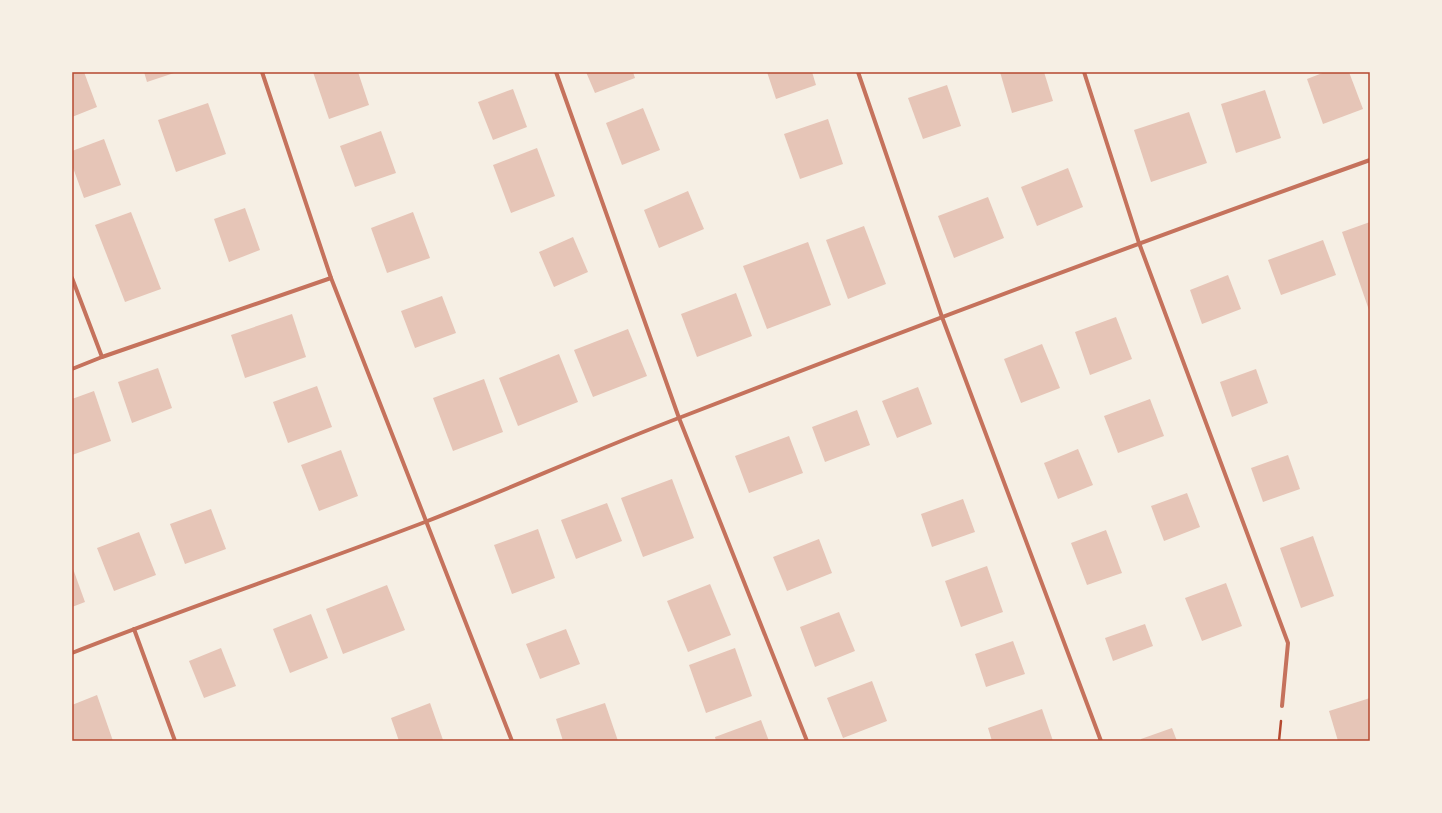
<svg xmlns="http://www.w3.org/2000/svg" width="1442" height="813" font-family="'DejaVu Sans',sans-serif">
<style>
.building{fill:#e6c5b7}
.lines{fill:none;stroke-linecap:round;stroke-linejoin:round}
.path{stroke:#b5482f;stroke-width:2.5}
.minor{stroke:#c5725c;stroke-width:4}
.neatline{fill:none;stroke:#b5482f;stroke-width:1.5}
</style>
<rect width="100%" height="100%" fill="#f6efe4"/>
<g class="building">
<polygon points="72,72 84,72 97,107 72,117"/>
<polygon points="144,72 177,72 147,82"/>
<polygon points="313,72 358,72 369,105 329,119"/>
<polygon points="586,72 633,72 635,78 595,93"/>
<polygon points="767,72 812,72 816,85 776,99"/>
<polygon points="1000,72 1044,72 1053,101 1012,113"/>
<polygon points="1325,72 1349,72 1363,109 1323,124 1307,79"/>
<polygon points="947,85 961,126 923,139 908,98"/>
<polygon points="513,89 527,127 493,140 478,102"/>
<polygon points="1265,90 1281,138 1236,153 1221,104"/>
<polygon points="208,103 226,154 176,172 158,120"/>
<polygon points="643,108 660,150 622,165 606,123"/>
<polygon points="1189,112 1207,163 1151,182 1134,130"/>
<polygon points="828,119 843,164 800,179 784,134"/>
<polygon points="381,131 396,173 355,187 340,146"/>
<polygon points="104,139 121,185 84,198 72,165 72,151"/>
<polygon points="537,148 555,196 511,213 493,165"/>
<polygon points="1068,168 1083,207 1037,226 1021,187"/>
<polygon points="688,191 704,229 659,248 644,210"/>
<polygon points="988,197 1004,238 954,258 938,216"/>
<polygon points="245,208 260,250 229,262 214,219"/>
<polygon points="131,212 161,289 125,302 95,225"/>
<polygon points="413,212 430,258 387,273 371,228"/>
<polygon points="1370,222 1370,313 1342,232"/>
<polygon points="864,226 886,284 848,299 826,240"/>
<polygon points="573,237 588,272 554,287 539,252"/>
<polygon points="1323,240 1336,275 1281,295 1268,260"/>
<polygon points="808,242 831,305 767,329 743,266"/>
<polygon points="1228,275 1241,309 1202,324 1190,290"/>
<polygon points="736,293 752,336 697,357 681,314"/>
<polygon points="442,296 456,333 415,348 401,311"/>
<polygon points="292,314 306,357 245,378 231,335"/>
<polygon points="1116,317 1132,359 1090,375 1075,332"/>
<polygon points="628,329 647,376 593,397 574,350"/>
<polygon points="1042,344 1060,388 1021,403 1004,359"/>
<polygon points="559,354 578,402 518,426 499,378"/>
<polygon points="158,368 172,408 132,423 118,382"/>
<polygon points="1256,369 1268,403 1232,417 1220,382"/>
<polygon points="484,379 503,432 453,451 433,398"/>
<polygon points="317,386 332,427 288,443 273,402"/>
<polygon points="918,387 932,424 897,438 882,401"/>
<polygon points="94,391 111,441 72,455 72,399"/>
<polygon points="1150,399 1164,436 1118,453 1104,416"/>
<polygon points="857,410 870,445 825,462 812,427"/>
<polygon points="789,436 803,473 749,493 735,456"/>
<polygon points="1078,449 1093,485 1058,499 1044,463"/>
<polygon points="341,450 358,496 319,511 301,465"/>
<polygon points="1288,455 1300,489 1263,502 1251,468"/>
<polygon points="672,479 694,538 643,557 621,498"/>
<polygon points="1187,493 1200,527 1164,541 1151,506"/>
<polygon points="963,499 975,532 932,547 921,514"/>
<polygon points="607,503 622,541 576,559 561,520"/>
<polygon points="211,509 226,549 185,564 170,524"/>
<polygon points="538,529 555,578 512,594 494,545"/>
<polygon points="1106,530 1122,573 1087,585 1071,543"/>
<polygon points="139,532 156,575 114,591 97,548"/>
<polygon points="1313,536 1334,596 1301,608 1280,548"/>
<polygon points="819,539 832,573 787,591 773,557"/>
<polygon points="72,566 85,602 72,607"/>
<polygon points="987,566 1003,612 961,627 945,581"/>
<polygon points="1226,583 1242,626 1202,641 1185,598"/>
<polygon points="710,584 731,635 688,652 667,601"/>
<polygon points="387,585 405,630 343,654 326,609"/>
<polygon points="839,612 855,651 815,667 800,627"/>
<polygon points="311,614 328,658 290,673 273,629"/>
<polygon points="1145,624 1153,646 1113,661 1105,638"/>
<polygon points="566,629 580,664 540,679 526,644"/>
<polygon points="1013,641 1025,674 986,687 975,654"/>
<polygon points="221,648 236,686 204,698 189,661"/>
<polygon points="735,648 752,696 706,713 689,665"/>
<polygon points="872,681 887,721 843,738 827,698"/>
<polygon points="97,695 113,741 72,741 72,705"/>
<polygon points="1370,698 1370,741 1338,741 1329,711"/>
<polygon points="430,703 443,740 439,741 399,741 391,718"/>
<polygon points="605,703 618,741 563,741 556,719"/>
<polygon points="1042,709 1053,741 992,741 988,728"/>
<polygon points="761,720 769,741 716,741 715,737"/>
<polygon points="1172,728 1177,741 1141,741 1141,739"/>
</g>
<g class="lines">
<polyline class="path" points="1279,741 1281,721"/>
<g class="minor">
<polyline points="262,72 331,278 512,741"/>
<polyline points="556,72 679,418 807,741"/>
<polyline points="858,72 942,317 1101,741"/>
<polyline points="1084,72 1139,243 1288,643 1282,706"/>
<polyline points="72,278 102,357"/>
<polyline points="72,369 102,357 331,278"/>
<polyline points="134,629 175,741"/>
<path d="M 72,653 C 189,607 308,567 425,522 C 512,488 597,449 684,416 C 911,328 1140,242 1370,160"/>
</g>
</g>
<rect width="1442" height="813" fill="none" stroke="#f6efe4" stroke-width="146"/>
<rect x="73" y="73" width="1296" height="667" class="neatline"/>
</svg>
